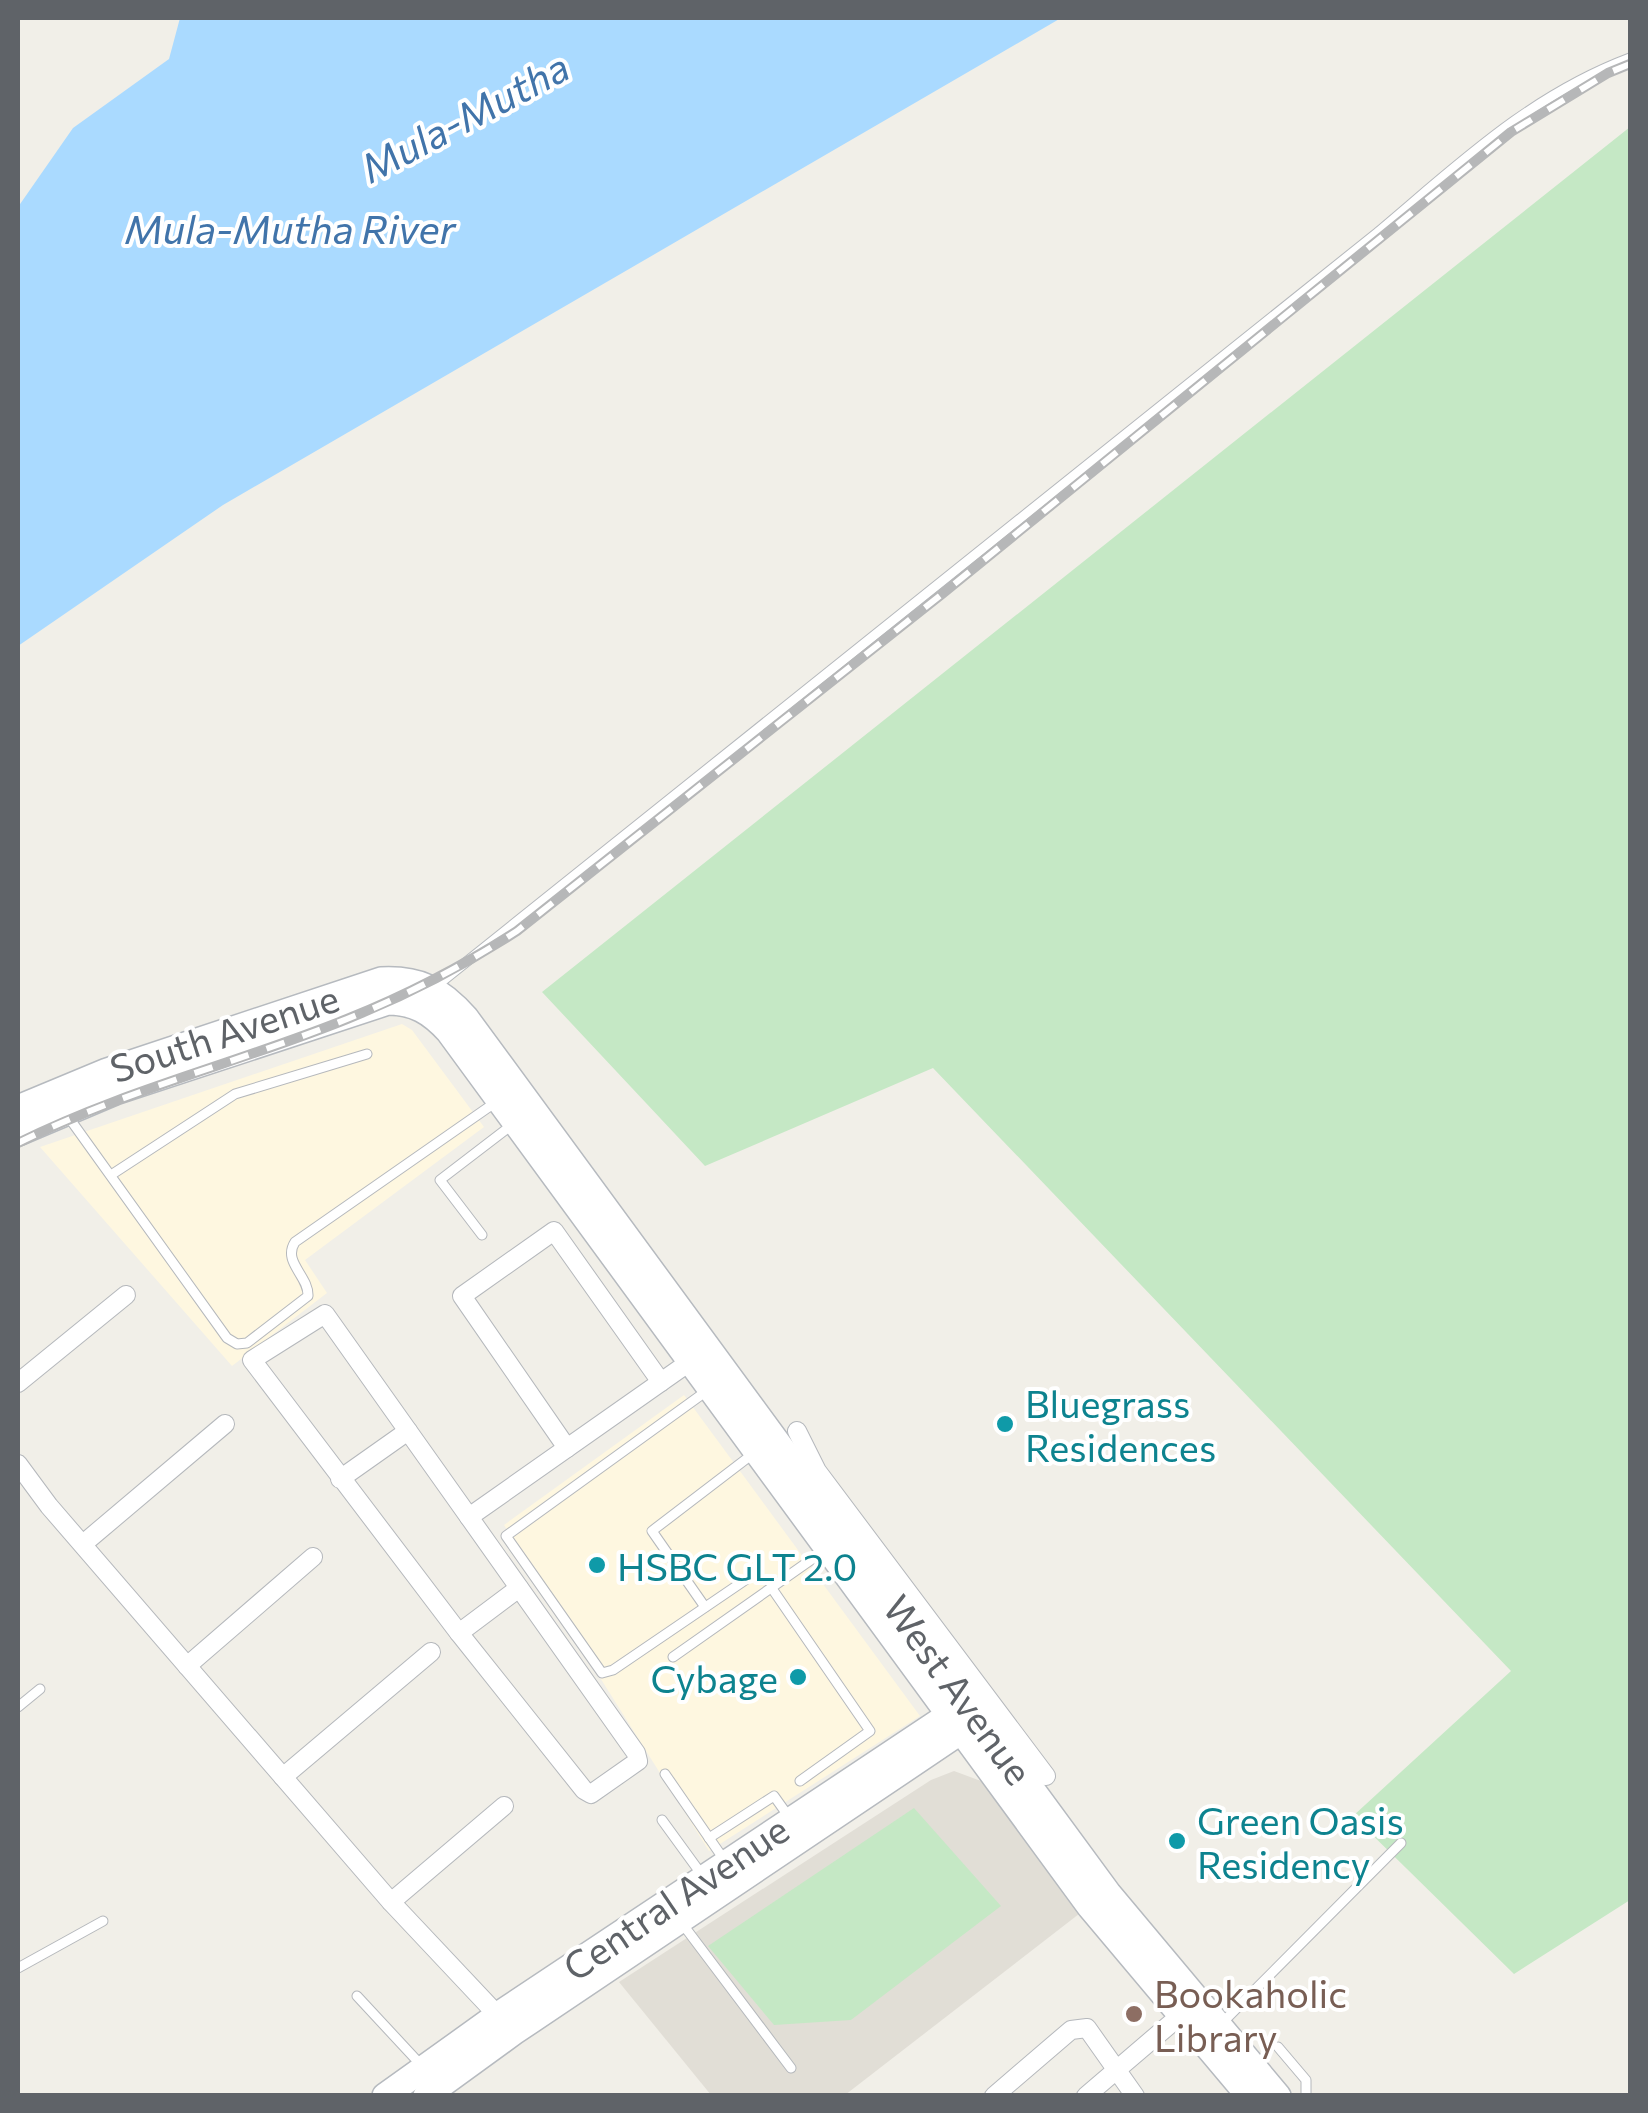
<svg xmlns="http://www.w3.org/2000/svg" width="1648" height="2113" font-family="Commissioner,sans-serif">
<style>
.commercial{fill:#fef7e0}
.education{fill:#e1ded6}
.green{fill:#c5e8c5}
.water{fill:#aadaff}
.lines{fill:none;stroke-linecap:round;stroke-linejoin:round}
.lane-casing{stroke:#b5b8bc;stroke-width:11}
.street-casing{stroke:#b5b8bc;stroke-width:20}
.secondary-casing{stroke:#b6babf;stroke-width:28}
.lane{stroke:#fff;stroke-width:9}
.street{stroke:#fff;stroke-width:18}
.secondary{stroke:#fff;stroke-width:25}
.rail-casing{stroke:#b6b7b8;stroke-width:10}
.rail{stroke:#fff;stroke-width:6;stroke-dasharray:19;stroke-linecap:butt}
.culture-dot{fill:#0f9aa8;stroke:#fff;stroke-width:4}
.education-dot{fill:#8d6e63;stroke:#fff;stroke-width:4}
.labels{text-anchor:middle;dominant-baseline:central;stroke-width:8;stroke-linejoin:round;paint-order:stroke}
.street-label{font-size:38px;fill:#5f6368;stroke:#fff}
.culture-label{font-size:38px;fill:#0d838f;stroke:#fff;text-anchor:start}
.education-label{font-size:38px;fill:#785e54;stroke:#fff;text-anchor:start}
.water-label{font-size:40px;font-style:italic;fill:#4174aa;stroke:#fff}
</style>
<rect width="100%" height="100%" fill="#f1efe8"/>
<g class="commercial">
<polygon points="402,1024 412,1030 484,1127 305,1260 327,1293 232,1366 40,1147"/>
<polygon points="684,1395 920,1716 709,1851 504,1525"/>
</g>
<polygon class="education" points="954,1771 981,1781 993,1791 1088,1907 845,2095 711,2095 619,1982 931,1780"/>
<g class="green">
<polygon points="1630,127 1630,1900 1514,1974 1353,1816 1511,1671 933,1068 705,1166 542,992"/>
<polygon points="914,1808 1001,1906 851,2020 774,2025 708,1946"/>
</g>
<polygon class="water" points="180,18 1061,18 223,505 18,646 18,207 73,128 169,59"/>
<g class="lines">
<defs>
<g id="lane">
<path d="M 435,987 L 1377,233 C 1458,165 1529,96 1630,58"/>
<path d="M 67,1115 L 227,1338 L 237,1344 L 247,1343 L 308,1296 C 309,1276 282,1262 295,1242 L 496,1102"/>
<polyline points="111,1175 235,1094 367,1054"/>
<polyline points="482,1235 440,1180 513,1124"/>
<polyline points="708,1390 506,1536 602,1673 613,1670 757,1572"/>
<polyline points="773,1590 870,1731 800,1781"/>
<polyline points="705,1607 652,1531 754,1453"/>
<polyline points="673,1657 825,1550"/>
<polyline points="18,1707 40,1689"/>
<polyline points="665,1774 725,1861"/>
<polyline points="662,1820 702,1875"/>
<polyline points="709,1838 774,1796 789,1817"/>
<polyline points="681,1922 791,2068"/>
<polyline points="18,1968 103,1921"/>
<polyline points="357,1996 422,2066"/>
<polyline points="1221,2024 1401,1843"/>
<polyline points="1278,2047 1306,2080 1306,2096"/>
</g>
<g id="street">
<polyline points="18,1383 126,1295"/>
<polyline points="797,1431 817,1471 1046,1776"/>
<polyline points="567,1448 462,1296 554,1231 661,1382"/>
<polyline points="18,1464 49,1506 391,1902 503,2021"/>
<polyline points="340,1479 408,1431"/>
<polyline points="469,1517 325,1314 252,1360 459,1633 519,1588"/>
<polyline points="83,1544 225,1424"/>
<polyline points="459,1633 584,1790 591,1794 638,1761 636,1753 469,1517 698,1356"/>
<polyline points="187,1666 313,1557"/>
<polyline points="283,1777 431,1652"/>
<polyline points="391,1902 504,1806"/>
<polyline points="994,2096 1071,2030 1087,2028 1135,2096"/>
<polyline points="1086,2096 1189,2008"/>
</g>
<g id="secondary">
<path d="M 18,1108 L 107,1071 L 381,980 C 418,978 441,989 466,1018 L 1108,1893 L 1278,2096"/>
<path d="M 18,1133 L 115,1092 L 388,1002 C 414,1002 431,1012 449,1032 L 1090,1907 L 1249,2096"/>
<polyline points="385,2096 498,2015 961,1707"/>
<polyline points="426,2096 514,2032 972,1724"/>
</g>
</defs>
<use href="#lane" class="lane-casing"/>
<use href="#street" class="street-casing"/>
<use href="#secondary" class="secondary-casing"/>
<use href="#lane" class="lane"/>
<use href="#street" class="street"/>
<use href="#secondary" class="secondary"/>
<defs>
<path id="rail" d="M 18,1143 C 124,1090 238,1063 347,1019 C 407,995 463,966 517,931 L 942,594 L 1511,132 L 1608,73 L 1630,64"/>
</defs>
<use href="#rail" class="rail-casing"/>
<use href="#rail" class="rail"/>
</g>
<g class="culture-dot">
<circle cx="1005" cy="1424" r="10"/>
<circle cx="597" cy="1565" r="10"/>
<circle cx="798" cy="1677" r="10"/>
<circle cx="1177" cy="1841" r="10"/>
</g>
<circle class="education-dot" cx="1134" cy="2014" r="10"/>
<g class="labels">
<g class="street-label">
<text transform="translate(224 1032) rotate(-18)">South Avenue</text>
<text transform="translate(959 1689) rotate(54)">West Avenue</text>
<text transform="translate(675 1897) rotate(-34)">Central Avenue</text>
</g>
<g class="culture-label">
<text x="1025" y="1402">Bluegrass<tspan x="1025" dy="44">Residences</tspan></text>
<text x="617" y="1565">HSBC GLT 2.0</text>
<text x="778" y="1677" text-anchor="end">Cybage</text>
<text x="1197" y="1819">Green Oasis<tspan x="1197" dy="44">Residency</tspan></text>
</g>
<g class="education-label">
<text x="1154" y="1992">Bookaholic<tspan x="1154" dy="44">Library</tspan></text>
</g>
<g class="water-label">
<text transform="translate(464 116) rotate(-28)">Mula-Mutha</text>
<text x="290" y="227">Mula-Mutha River</text>
</g>
</g>
<rect width="1648" height="2113" fill="none" stroke="#5f6368" stroke-width="40"/>
</svg>
